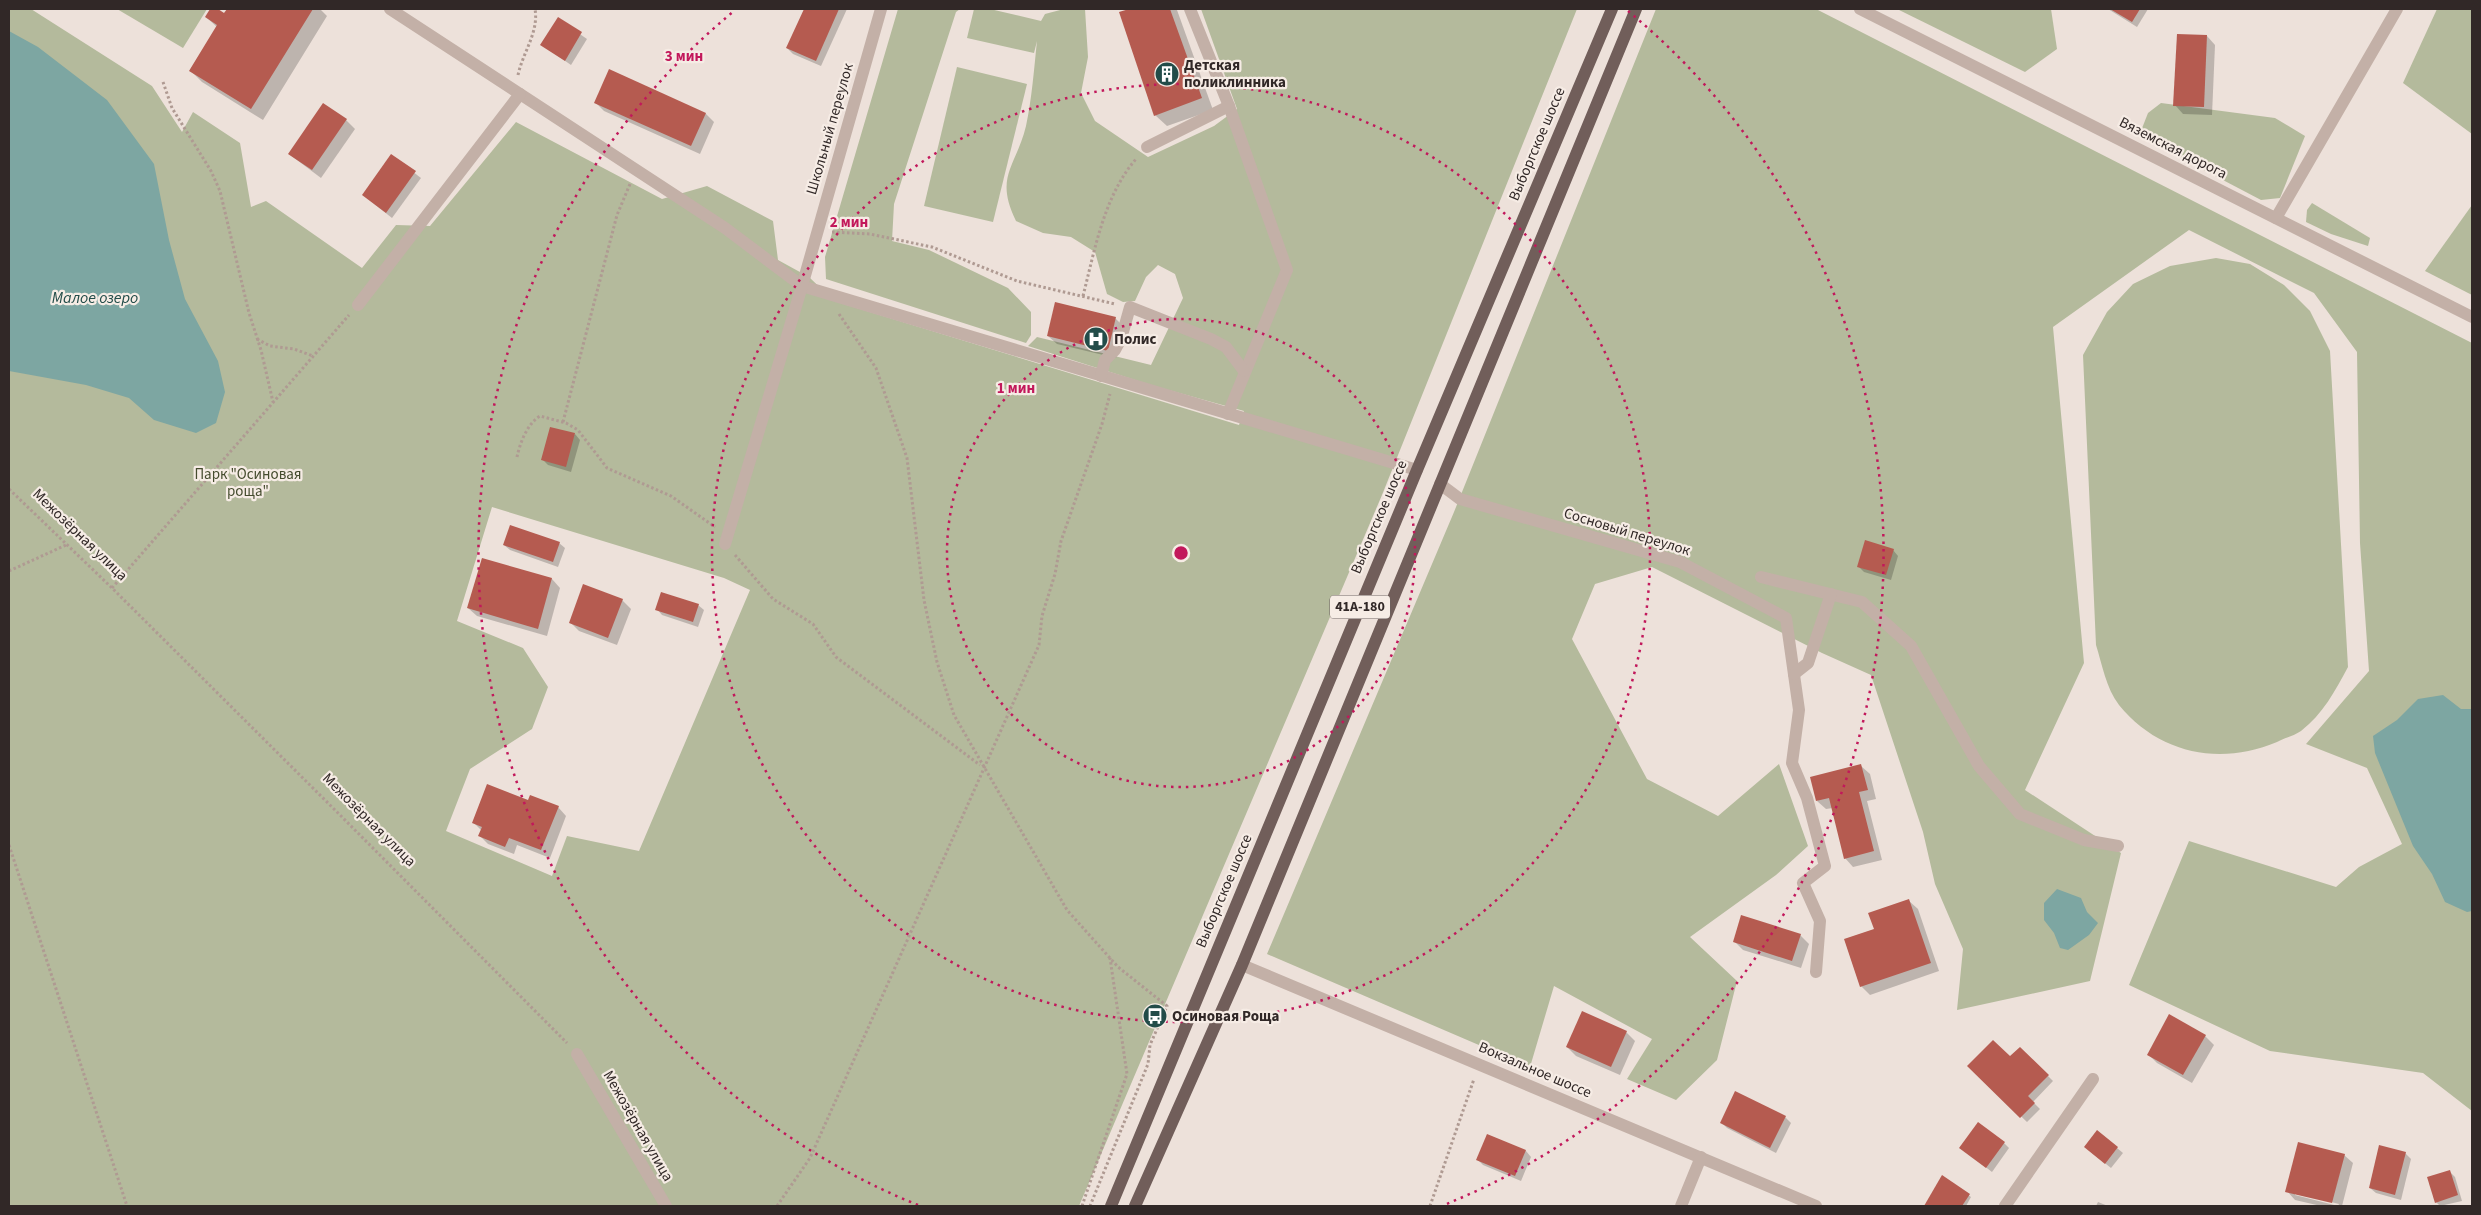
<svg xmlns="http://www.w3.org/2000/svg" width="2481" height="1215" font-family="'Source Sans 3',sans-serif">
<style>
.green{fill:#b4ba9c;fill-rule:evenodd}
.water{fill:#7da6a2}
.shadow{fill:#0003;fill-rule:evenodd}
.building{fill:#b55b50}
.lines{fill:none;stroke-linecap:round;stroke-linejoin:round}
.path{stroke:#af9a92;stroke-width:3;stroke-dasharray:2.5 2.5;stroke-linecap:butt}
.minor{stroke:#c3b0a7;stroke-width:12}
.major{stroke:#715e5a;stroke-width:12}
.ring{fill:none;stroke:#c2185b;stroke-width:2.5;stroke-dasharray:2.5 5}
.labels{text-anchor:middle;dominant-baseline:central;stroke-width:4.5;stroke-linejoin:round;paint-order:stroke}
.shield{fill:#f6ece5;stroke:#6c6360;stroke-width:1}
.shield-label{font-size:14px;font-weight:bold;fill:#312827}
.poi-label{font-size:15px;font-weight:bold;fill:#312827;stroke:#f6ece5;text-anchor:start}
.street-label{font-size:15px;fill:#312827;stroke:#f6ece5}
.park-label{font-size:15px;fill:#454c2e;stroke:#f6ece5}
.water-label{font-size:16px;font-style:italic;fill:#224c49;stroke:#f6ece5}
.centre{fill:#c2185b;stroke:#f6ece5;stroke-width:2.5}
.ring-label{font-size:15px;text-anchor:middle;font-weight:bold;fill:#c2185b;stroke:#f6ece5;stroke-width:4.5;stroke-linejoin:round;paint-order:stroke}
</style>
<rect width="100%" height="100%" fill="#ede1da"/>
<g class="green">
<path d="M 9,9 L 31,9 L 152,86 L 182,132 L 193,112 L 240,143 L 251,207 L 266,201 L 362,268 L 396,225 L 430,226 L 516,122 L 662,199 L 707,186 L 773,221 L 778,260 L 809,277 L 834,301 L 1239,425 L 1244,411 L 1154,386 L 1028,346 L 1037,337 L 1151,365 L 1183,298 L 1175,274 L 1158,265 L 1146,277 L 1135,301 L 1123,302 L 1107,294 L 1095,252 L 1071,237 L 1043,233 L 1016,221 C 994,176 1016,167 1026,126 C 1032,98 1034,69 1037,41 L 1034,53 L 967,38 L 974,9 L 990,9 L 1041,21 L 1045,14 L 1064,9 L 1085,9 L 1088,57 L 1081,93 L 1095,121 L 1148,157 L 1214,126 L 1237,109 L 1201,9 L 1577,9 L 1382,495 L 1079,1206 L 9,1206 ZM 492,507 L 724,578 L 750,590 L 639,851 L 567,836 L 552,876 L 446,831 L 470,769 L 532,729 L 548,687 L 523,648 L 457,621 Z"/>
<polygon points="117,9 207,9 183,48"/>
<polygon points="898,9 960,9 956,12 894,204 892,241 929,250 1008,288 1031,312 1031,335 1026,343 826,279 825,257"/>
<polygon points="1656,9 1816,9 2472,343 2472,1111 2423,1073 2270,1051 2129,985 2189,841 2336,887 2359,867 2402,844 2367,768 2306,744 2369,671 2360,543 2357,352 2314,293 2189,230 2053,327 2084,663 2025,790 2121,853 2090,981 1957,1010 1963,949 1935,884 1923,832 1871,675 1822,653 1652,567 1595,584 1572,639 1647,779 1718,816 1779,764 1808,846 1776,875 1690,937 1737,981 1717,1060 1676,1100 1627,1079 1652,1039 1554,986 1530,1067 1267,954 1454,512"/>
<polygon points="1897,9 2051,9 2057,49 2025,72"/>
<polygon points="2437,9 2472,9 2472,134 2403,83"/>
<polygon points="957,67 1027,84 993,222 924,206"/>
<polygon points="2161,103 2275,118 2305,136 2280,198 2261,200 2139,136 2148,113"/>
<polygon points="2312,203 2370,238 2368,246 2331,234 2306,222 2307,210"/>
<polygon points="2472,205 2472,295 2425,271"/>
<path d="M 2216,258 L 2250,264 L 2284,285 L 2310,311 L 2330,351 L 2348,667 C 2335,691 2323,714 2301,731 C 2294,736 2284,738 2277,742 C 2220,766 2159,754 2119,705 C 2106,688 2102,664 2096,645 L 2083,355 L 2107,312 L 2133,284 L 2170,266 Z"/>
</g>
<g class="water">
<polygon points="9,31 38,47 107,100 154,164 169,240 185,299 218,361 225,392 216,423 196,433 154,420 129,398 86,385 9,371"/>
<polygon points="2443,695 2461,709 2472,709 2472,911 2467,912 2445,902 2432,874 2413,846 2375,753 2373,736 2397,720 2418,699"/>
<polygon points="2057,889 2081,898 2087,912 2098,923 2089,935 2068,950 2060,948 2054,933 2044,920 2044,903"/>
</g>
<g class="shadow">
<polygon points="211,9 216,9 225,14 228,9 320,9 327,16 263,120 202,82 190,70 217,27 206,17"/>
<polygon points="805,9 847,9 821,66 793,54 787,48"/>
<polygon points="1133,9 1177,10 1213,110 1167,126 1155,115 1120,13"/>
<polygon points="2108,9 2148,9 2137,27"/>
<polygon points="558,19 587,39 571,65 542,45"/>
<polygon points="2207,36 2215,45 2212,115 2183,114 2175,105"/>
<polygon points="610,71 706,114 714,122 700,154 604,111 596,103"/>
<polygon points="346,120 355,129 321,178 289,154"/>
<polygon points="391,155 421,178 392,218 363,195"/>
<polygon points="1115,318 1124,327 1116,358 1057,344 1048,336"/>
<polygon points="575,434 580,440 571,472 548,465 543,460"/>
<polygon points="559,543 565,548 558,567 510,550 504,545"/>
<polygon points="1893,550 1898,556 1891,580 1864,572 1858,566"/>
<polygon points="482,559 552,579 560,588 547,636 477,616 468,608"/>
<polygon points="622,600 631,609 617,645 579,631 570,622"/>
<polygon points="698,605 704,610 698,627 662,615 657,609"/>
<polygon points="1861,766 1870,774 1876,799 1867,801 1882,860 1853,867 1845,858 1833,808 1826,809 1817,801"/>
<polygon points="528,801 558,807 566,816 550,858 517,845 514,854 488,844 480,836 482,831 474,823"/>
<polygon points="1909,901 1918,909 1939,971 1870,995 1861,986 1875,930"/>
<polygon points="1800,935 1809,944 1801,968 1743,950 1734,941"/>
<polygon points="1626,1032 1635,1041 1620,1075 1576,1056 1567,1047"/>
<polygon points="2205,1036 2214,1045 2192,1083 2157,1063 2148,1054"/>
<polygon points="2020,1048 2053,1081 2033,1102 2040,1109 2027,1122 1969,1066 2010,1058"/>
<polygon points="1785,1117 1791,1123 1776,1153 1727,1128 1721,1122"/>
<polygon points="1488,1135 1526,1151 1531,1157 1521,1181 1483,1165 1478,1160"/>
<polygon points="2004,1143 2009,1148 1992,1172 1961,1148"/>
<polygon points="2117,1148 2123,1153 2111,1168 2091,1152"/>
<polygon points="2405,1153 2411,1159 2401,1200 2376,1193 2370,1188"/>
<path d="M 2344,1155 L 2353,1163 L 2342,1206 L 2321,1206 L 2295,1200 L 2287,1191 ZM 2295,1193 L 2339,1204 L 2338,1206 L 2295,1195 Z"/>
<polygon points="2449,1171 2455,1177 2462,1201 2440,1206 2436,1202"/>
<polygon points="1943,1177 1971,1197 1966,1206 1925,1206"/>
<polygon points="2098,1202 2108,1206 2096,1206"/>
</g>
<g class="building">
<polygon points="210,9 218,9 224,13 227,9 313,9 251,109 189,71 217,25 205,17"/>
<polygon points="804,9 839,9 816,61 786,48"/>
<polygon points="1129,9 1170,9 1202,98 1154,116 1119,12"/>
<polygon points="2110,9 2140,9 2132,22"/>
<polygon points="558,17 582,32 565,61 540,45"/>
<polygon points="2177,34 2207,35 2204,107 2173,106"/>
<polygon points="609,69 706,113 691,146 594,103"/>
<polygon points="323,103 347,119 312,170 288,154"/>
<polygon points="391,154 416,171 386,213 362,195"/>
<polygon points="1055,302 1116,317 1108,351 1047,336"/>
<polygon points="550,427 575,433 566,467 541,460"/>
<polygon points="510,525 560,542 553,562 503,545"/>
<polygon points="1865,540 1894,549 1886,575 1857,567"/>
<polygon points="482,558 552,578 538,629 467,608"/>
<polygon points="583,584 623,599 608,638 569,623"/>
<polygon points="661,592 699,604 693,622 655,610"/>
<polygon points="1861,764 1868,790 1859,792 1874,851 1844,859 1829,798 1816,801 1810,777"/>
<polygon points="487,784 528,800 530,795 559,806 541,850 509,838 505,847 478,836 482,827 472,823"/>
<polygon points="1909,899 1931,963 1860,987 1844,939 1874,929 1868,913"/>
<polygon points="1741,915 1801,934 1792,961 1733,942"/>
<polygon points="1582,1011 1627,1031 1611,1067 1566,1047"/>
<polygon points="2169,1014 2206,1035 2183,1075 2147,1055"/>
<polygon points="1993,1040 2010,1056 2020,1047 2049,1075 2028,1096 2035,1103 2020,1118 1967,1066"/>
<polygon points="1735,1091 1786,1116 1770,1148 1720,1123"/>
<polygon points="1978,1122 2005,1142 1986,1168 1959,1148"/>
<polygon points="2097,1130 2118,1147 2105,1164 2084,1147"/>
<polygon points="1487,1134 1526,1150 1515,1176 1476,1160"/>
<polygon points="2298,1142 2345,1154 2332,1203 2285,1192"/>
<polygon points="2379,1145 2406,1152 2395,1195 2369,1188"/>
<polygon points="2450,1170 2458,1195 2435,1203 2427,1177"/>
<polygon points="1942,1175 1970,1194 1962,1206 1924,1206"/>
</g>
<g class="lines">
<g class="path">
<path d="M 518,75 C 523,52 539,32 535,9"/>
<polyline points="163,82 172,108 211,171 220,191 249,313 261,350 273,402"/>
<polyline points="832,232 870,234 932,247 1017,281 1115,304"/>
<path d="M 1083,296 C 1095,249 1104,196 1136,159"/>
<polyline points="839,314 876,368 907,458 924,600 937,662 954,715 1067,910 1118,967 1167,1006 1150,1045 1148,1064 1090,1206"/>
<polyline points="257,339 270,346 294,349 313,356"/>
<polyline points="563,422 617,215 630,184"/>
<path d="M 517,457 C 520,443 527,424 540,416 L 566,423 L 578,430 L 607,468 L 671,496 L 715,527"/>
<polyline points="9,489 112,588 339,814 567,1043"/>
<polyline points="735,555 773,599 813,624 836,657 980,765"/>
<polyline points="9,571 66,545"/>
<polyline points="112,588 349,315"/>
<polyline points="9,845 127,1206"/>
<polyline points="777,1206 810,1158 1039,645 1042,616 1055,574 1061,541 1102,424 1110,394"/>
<polyline points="1082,1206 1127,1074 1110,958"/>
<polyline points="1430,1206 1474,1079"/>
</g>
<g class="minor">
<polyline points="390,9 725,228 802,286 1417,470"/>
<polyline points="1190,9 1229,106 1287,270 1228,414"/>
<polyline points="1860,9 2472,317"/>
<polyline points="1147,147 1229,106"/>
<polyline points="2276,218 2397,9"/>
<polyline points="358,305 520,94"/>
<polyline points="1101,376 1105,360 1115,350 1121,339 1130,307 1211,339 1226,347 1244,371"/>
<polyline points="1440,484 1460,499 1680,562 1786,618 1799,710 1792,763 1807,798 1825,866 1803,883 1820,921 1816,972"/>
<polyline points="725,544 802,286 881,9"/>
<polyline points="1761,577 1862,602 1911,646 1979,766 2020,814 2084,840 2118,846"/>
<polyline points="1794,674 1808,663 1831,594"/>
<polyline points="1242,965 1816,1206"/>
<polyline points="577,1054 666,1206"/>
<polyline points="1681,1206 1701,1157"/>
<polyline points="2005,1206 2093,1079"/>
</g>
<g class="major">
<polyline points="1111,1206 1417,470 1612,9"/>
<polyline points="1135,1206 1242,965 1636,9"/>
</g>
</g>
<g class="ring">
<circle cx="1181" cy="553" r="234"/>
<circle cx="1181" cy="553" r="469"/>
<path d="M918 1205A703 703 0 0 1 734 11M1628 11A703 703 0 0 1 1444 1205"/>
</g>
<defs>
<symbol id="building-disc" viewBox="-11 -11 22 22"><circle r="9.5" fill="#224c49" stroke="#f6ece5"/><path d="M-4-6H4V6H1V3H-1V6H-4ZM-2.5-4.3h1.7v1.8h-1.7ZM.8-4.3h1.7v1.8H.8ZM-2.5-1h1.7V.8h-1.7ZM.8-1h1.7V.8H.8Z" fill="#fff"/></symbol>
<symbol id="hospital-disc" viewBox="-11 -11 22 22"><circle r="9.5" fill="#224c49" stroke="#f6ece5"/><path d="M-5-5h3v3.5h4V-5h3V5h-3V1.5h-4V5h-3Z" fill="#fff"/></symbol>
<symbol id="bus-disc" viewBox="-11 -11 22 22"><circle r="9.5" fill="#224c49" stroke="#f6ece5"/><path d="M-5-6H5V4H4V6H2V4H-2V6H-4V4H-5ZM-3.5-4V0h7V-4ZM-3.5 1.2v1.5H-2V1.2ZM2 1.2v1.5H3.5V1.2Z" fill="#fff"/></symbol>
</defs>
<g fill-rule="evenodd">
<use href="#building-disc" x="1153" y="60" width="28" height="28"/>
<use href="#hospital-disc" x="1082" y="325" width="28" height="28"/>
<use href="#bus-disc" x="1141" y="1002" width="28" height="28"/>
</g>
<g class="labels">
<rect class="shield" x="1330" y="595.5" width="60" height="23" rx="4"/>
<g class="shield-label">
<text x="1360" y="607">41А-180</text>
</g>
<g class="poi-label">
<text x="1184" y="65">Детская<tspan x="1184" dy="17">поликлинника</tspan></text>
<text x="1114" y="339">Полис</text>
<text x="1172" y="1016">Осиновая Роща</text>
</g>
<g class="street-label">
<text transform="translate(830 129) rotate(-74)">Школьный переулок</text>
<text transform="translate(1537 144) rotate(-67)">Выборгское шоссе</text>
<text transform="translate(2173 148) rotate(27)">Вяземская дорога</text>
<text transform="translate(1379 517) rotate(-67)">Выборгское шоссе</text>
<text transform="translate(1627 532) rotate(17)">Сосновый переулок</text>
<text transform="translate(80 535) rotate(44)">Межозёрная улица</text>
<text transform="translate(369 820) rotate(45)">Межозёрная улица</text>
<text transform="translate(1224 891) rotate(-67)">Выборгское шоссе</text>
<text transform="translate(1535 1070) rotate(23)">Вокзальное шоссе</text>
<text transform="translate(638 1126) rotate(60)">Межозёрная улица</text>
</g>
<g class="park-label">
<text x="248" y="474">Парк "Осиновая<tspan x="248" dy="17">роща"</tspan></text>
</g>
<g class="water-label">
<text x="95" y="298">Малое озеро</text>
</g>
</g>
<circle cx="1181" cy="553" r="8" class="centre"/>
<g class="ring-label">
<text x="684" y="61">3 мин</text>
<text x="849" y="227">2 мин</text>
<text x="1016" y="393">1 мин</text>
</g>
<rect width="2481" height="1215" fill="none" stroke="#312827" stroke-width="20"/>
</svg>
